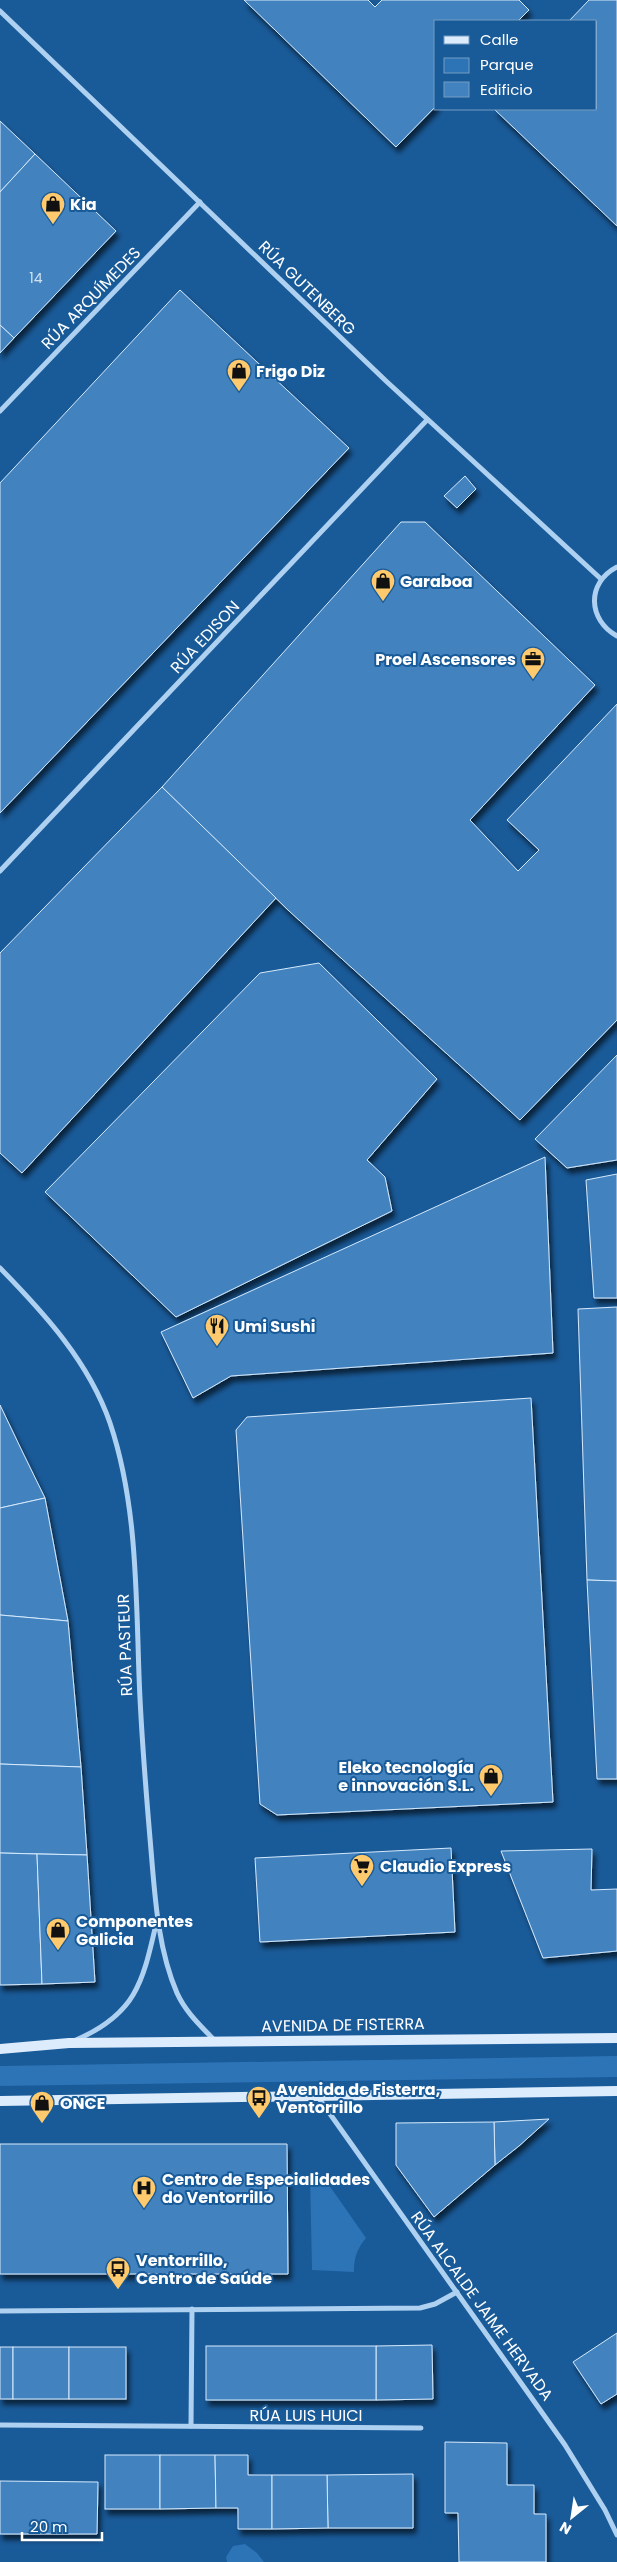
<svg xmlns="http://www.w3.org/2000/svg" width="617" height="2562" font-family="Poppins,sans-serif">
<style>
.green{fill:#2d74b6}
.building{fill:#4283bf;stroke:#d5e9fc;filter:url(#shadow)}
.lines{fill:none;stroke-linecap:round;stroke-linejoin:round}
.street{stroke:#aed1f1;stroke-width:5}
.secondary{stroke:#dcecfc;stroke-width:10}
.labels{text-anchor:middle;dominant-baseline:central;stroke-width:4;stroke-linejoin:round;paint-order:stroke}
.number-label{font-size:14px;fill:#d0e0ef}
.poi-label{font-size:16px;font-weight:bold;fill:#fff;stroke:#195a98;text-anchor:start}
.street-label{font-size:16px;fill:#fff;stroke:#195a98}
</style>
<defs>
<filter id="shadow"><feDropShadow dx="3" dy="5.5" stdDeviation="2.5" flood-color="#0009"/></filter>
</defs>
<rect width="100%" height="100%" fill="#195a98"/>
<g class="green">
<polygon points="617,2056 617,2077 0,2086 0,2066"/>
<path d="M 322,2175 L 366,2238 C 357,2249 354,2257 354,2272 L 312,2270 L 310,2176 Z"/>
<polygon points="245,2544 257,2553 264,2562 227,2562 226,2557 233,2546"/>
</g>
<g class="building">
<polygon points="244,0 368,0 375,7 382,0 519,0 529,10 518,21 436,21 436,106 396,147"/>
<polygon points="589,0 617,0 617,226 494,109 596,109 596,21 569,21"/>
<polygon points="0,121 35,154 0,192"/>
<polygon points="35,154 116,231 14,338 0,325 0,192"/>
<polygon points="180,290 349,448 0,813 0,483"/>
<polygon points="0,325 14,338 0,353"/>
<polygon points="465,476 476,489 457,508 444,496"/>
<polygon points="401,522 425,522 595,685 470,820 518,871 539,850 507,820 617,704 617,1020 520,1120 289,911 162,787"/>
<polygon points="162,787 276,898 22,1173 0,1153 0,953"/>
<polygon points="319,963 437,1079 367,1160 385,1177 392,1211 176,1317 45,1192 260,973"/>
<polygon points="617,1055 617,1160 567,1168 535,1139"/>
<polygon points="545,1157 553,1353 231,1376 193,1398 161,1332"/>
<polygon points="617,1174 617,1298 594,1298 586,1180"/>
<polygon points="617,1307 617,1581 587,1580 578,1309"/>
<polygon points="531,1398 553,1802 277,1815 260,1804 236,1430 247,1417"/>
<polygon points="0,1405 23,1453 45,1498 0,1508"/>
<polygon points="45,1498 68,1621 0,1615 0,1508"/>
<polygon points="587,1580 617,1581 617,1779 597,1779"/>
<polygon points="0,1615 68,1621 81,1767 0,1764"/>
<polygon points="0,1764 81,1767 87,1855 0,1853"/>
<polygon points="451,1848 455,1932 260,1942 255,1858"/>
<polygon points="592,1849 591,1890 617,1889 617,1951 543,1958 501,1851"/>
<polygon points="0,1853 37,1854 42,1984 0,1985"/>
<polygon points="37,1854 87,1855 95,1982 42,1984"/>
<polygon points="549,2119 519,2146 495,2165 494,2122"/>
<polygon points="494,2122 495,2165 434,2217 396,2165 396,2123"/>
<polygon points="0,2144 287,2144 288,2274 0,2274"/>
<polygon points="617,2333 617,2394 601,2404 573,2362"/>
<polygon points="432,2345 433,2399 376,2400 376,2346"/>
<rect x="206" y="2346" width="170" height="54"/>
<rect x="0" y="2347" width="13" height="52"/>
<rect x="13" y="2347" width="56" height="52"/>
<rect x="69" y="2347" width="57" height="52"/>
<polygon points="445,2442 507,2443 507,2485 534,2485 534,2514 546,2514 546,2562 459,2562 458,2513 445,2513"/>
<rect x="105" y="2455" width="55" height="54"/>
<polygon points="160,2455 215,2455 216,2508 160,2509"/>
<polygon points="215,2455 248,2455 248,2475 272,2475 272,2529 238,2529 238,2508 216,2508"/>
<polygon points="413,2474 413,2528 328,2528 327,2475"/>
<polygon points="272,2475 327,2475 328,2528 272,2529"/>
<polygon points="0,2481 98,2482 97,2534 0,2534"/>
</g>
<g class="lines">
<g class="street">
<polyline points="0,11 386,381 601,579"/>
<polyline points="0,411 200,202"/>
<path d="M 617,567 C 586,583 588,620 617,636"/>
<polyline points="0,871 427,420"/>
<path d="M 0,1268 C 44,1313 89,1362 110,1423 C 137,1503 136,1592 139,1675 C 141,1734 146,1792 151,1850 C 155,1898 158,1949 177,1993 C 186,2013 202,2027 216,2042"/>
<path d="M 76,2040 C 138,2013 143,1980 157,1920"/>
<polyline points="318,2097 565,2445 605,2510 617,2535"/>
<polyline points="0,2311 420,2308 435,2304 457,2292"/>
<polyline points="0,2425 421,2428"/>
<polyline points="191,2426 192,2309"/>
</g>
<g class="secondary">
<polyline points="0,2049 69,2043 617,2038"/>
<polyline points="0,2101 617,2091"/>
</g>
</g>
<defs>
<symbol id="shop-pin" viewBox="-11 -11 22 30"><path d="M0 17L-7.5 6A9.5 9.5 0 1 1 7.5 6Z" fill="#ffca6d" stroke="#195a98"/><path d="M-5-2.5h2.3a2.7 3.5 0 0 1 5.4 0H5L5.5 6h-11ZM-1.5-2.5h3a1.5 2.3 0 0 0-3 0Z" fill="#111"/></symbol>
<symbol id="office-pin" viewBox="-11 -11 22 30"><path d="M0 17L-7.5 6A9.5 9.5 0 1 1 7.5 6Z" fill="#ffca6d" stroke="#195a98"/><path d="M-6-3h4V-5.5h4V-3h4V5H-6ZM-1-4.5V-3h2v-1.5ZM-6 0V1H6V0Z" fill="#111"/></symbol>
<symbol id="restaurant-pin" viewBox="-11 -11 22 30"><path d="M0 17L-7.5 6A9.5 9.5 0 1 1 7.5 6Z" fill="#ffca6d" stroke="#195a98"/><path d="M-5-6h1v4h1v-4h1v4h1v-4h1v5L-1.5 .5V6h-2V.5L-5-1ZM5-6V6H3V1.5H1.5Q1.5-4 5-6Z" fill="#111"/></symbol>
<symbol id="supermarket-pin" viewBox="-11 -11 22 30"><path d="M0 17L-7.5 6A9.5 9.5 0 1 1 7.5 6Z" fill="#ffca6d" stroke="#195a98"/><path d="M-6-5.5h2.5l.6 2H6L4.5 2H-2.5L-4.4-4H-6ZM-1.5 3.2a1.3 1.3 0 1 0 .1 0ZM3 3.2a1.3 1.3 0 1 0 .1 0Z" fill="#111"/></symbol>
<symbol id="bus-pin" viewBox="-11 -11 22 30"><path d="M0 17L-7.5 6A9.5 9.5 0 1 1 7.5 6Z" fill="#ffca6d" stroke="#195a98"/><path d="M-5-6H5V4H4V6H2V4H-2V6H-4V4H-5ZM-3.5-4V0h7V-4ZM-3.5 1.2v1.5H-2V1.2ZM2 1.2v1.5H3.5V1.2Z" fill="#111"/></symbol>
<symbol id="hospital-pin" viewBox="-11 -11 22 30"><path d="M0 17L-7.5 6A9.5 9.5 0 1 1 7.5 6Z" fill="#ffca6d" stroke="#195a98"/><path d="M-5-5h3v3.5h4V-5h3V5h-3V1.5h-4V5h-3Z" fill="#111"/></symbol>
</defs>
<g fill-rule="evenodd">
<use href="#shop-pin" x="39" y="190" width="28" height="38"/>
<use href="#shop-pin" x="225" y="357" width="28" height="38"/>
<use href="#shop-pin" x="369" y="567" width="28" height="38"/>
<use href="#office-pin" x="519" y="645" width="28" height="38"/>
<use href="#restaurant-pin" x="203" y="1312" width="28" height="38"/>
<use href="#shop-pin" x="477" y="1762" width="28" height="38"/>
<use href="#supermarket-pin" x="348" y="1852" width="28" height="38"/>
<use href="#shop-pin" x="44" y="1916" width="28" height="38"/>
<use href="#bus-pin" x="245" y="2084" width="28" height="38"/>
<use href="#shop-pin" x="28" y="2089" width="28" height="38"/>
<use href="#hospital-pin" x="130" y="2174" width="28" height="38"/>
<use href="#bus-pin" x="104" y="2255" width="28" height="38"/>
</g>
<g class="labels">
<g class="number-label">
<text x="36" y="278">14</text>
</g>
<g class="poi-label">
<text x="70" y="204">Kia</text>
<text x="256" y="371">Frigo Diz</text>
<text x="400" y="581">Garaboa</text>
<text x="516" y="659" text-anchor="end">Proel Ascensores</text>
<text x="234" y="1326">Umi Sushi</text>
<text x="474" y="1767" text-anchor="end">Eleko tecnología<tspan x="474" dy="18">e innovación S.L.</tspan></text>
<text x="380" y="1866">Claudio Express</text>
<text x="76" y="1921">Componentes<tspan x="76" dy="18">Galicia</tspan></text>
<text x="276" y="2089">Avenida de Fisterra,<tspan x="276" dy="18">Ventorrillo</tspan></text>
<text x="60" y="2103">ONCE</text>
<text x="162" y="2179">Centro de Especialidades<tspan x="162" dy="18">do Ventorrillo</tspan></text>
<text x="136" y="2260">Ventorrillo,<tspan x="136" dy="18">Centro de Saúde</tspan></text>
</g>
<g class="street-label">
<text transform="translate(307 288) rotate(44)">RÚA GUTENBERG</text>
<text transform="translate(91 298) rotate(-46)">RÚA ARQUÍMEDES</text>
<text transform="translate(205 637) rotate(-47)">RÚA EDISON</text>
<text transform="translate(125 1645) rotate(-92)">RÚA PASTEUR</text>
<text transform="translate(343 2025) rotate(-1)">AVENIDA DE FISTERRA</text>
<text transform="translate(482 2306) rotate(54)">RÚA ALCALDE JAIME HERVADA</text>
<text x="306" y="2415">RÚA LUIS HUICI</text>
</g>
</g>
<rect x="434" y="20" width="162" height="90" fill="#195a98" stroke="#759cc1"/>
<rect x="444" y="36" width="25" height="8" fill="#dcecfc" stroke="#759cc1"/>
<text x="480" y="45" font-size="15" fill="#ffffff">Calle</text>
<rect x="444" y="58" width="25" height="15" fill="#2d74b6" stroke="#759cc1"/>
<text x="480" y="70" font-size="15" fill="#ffffff">Parque</text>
<rect x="444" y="82" width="25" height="15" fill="#4283bf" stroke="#759cc1"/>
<text x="480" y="95" font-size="15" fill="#ffffff">Edificio</text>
<g transform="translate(572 2517) rotate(210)" stroke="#195a98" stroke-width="4" paint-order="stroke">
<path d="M0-4L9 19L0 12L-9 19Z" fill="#ffffff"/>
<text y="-8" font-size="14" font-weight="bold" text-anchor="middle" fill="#ffffff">N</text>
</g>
<path d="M22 2532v8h80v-8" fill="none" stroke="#ffffff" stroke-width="2.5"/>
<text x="30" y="2532" font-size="15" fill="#ffffff" stroke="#195a98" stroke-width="4" paint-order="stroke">20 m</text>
</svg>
